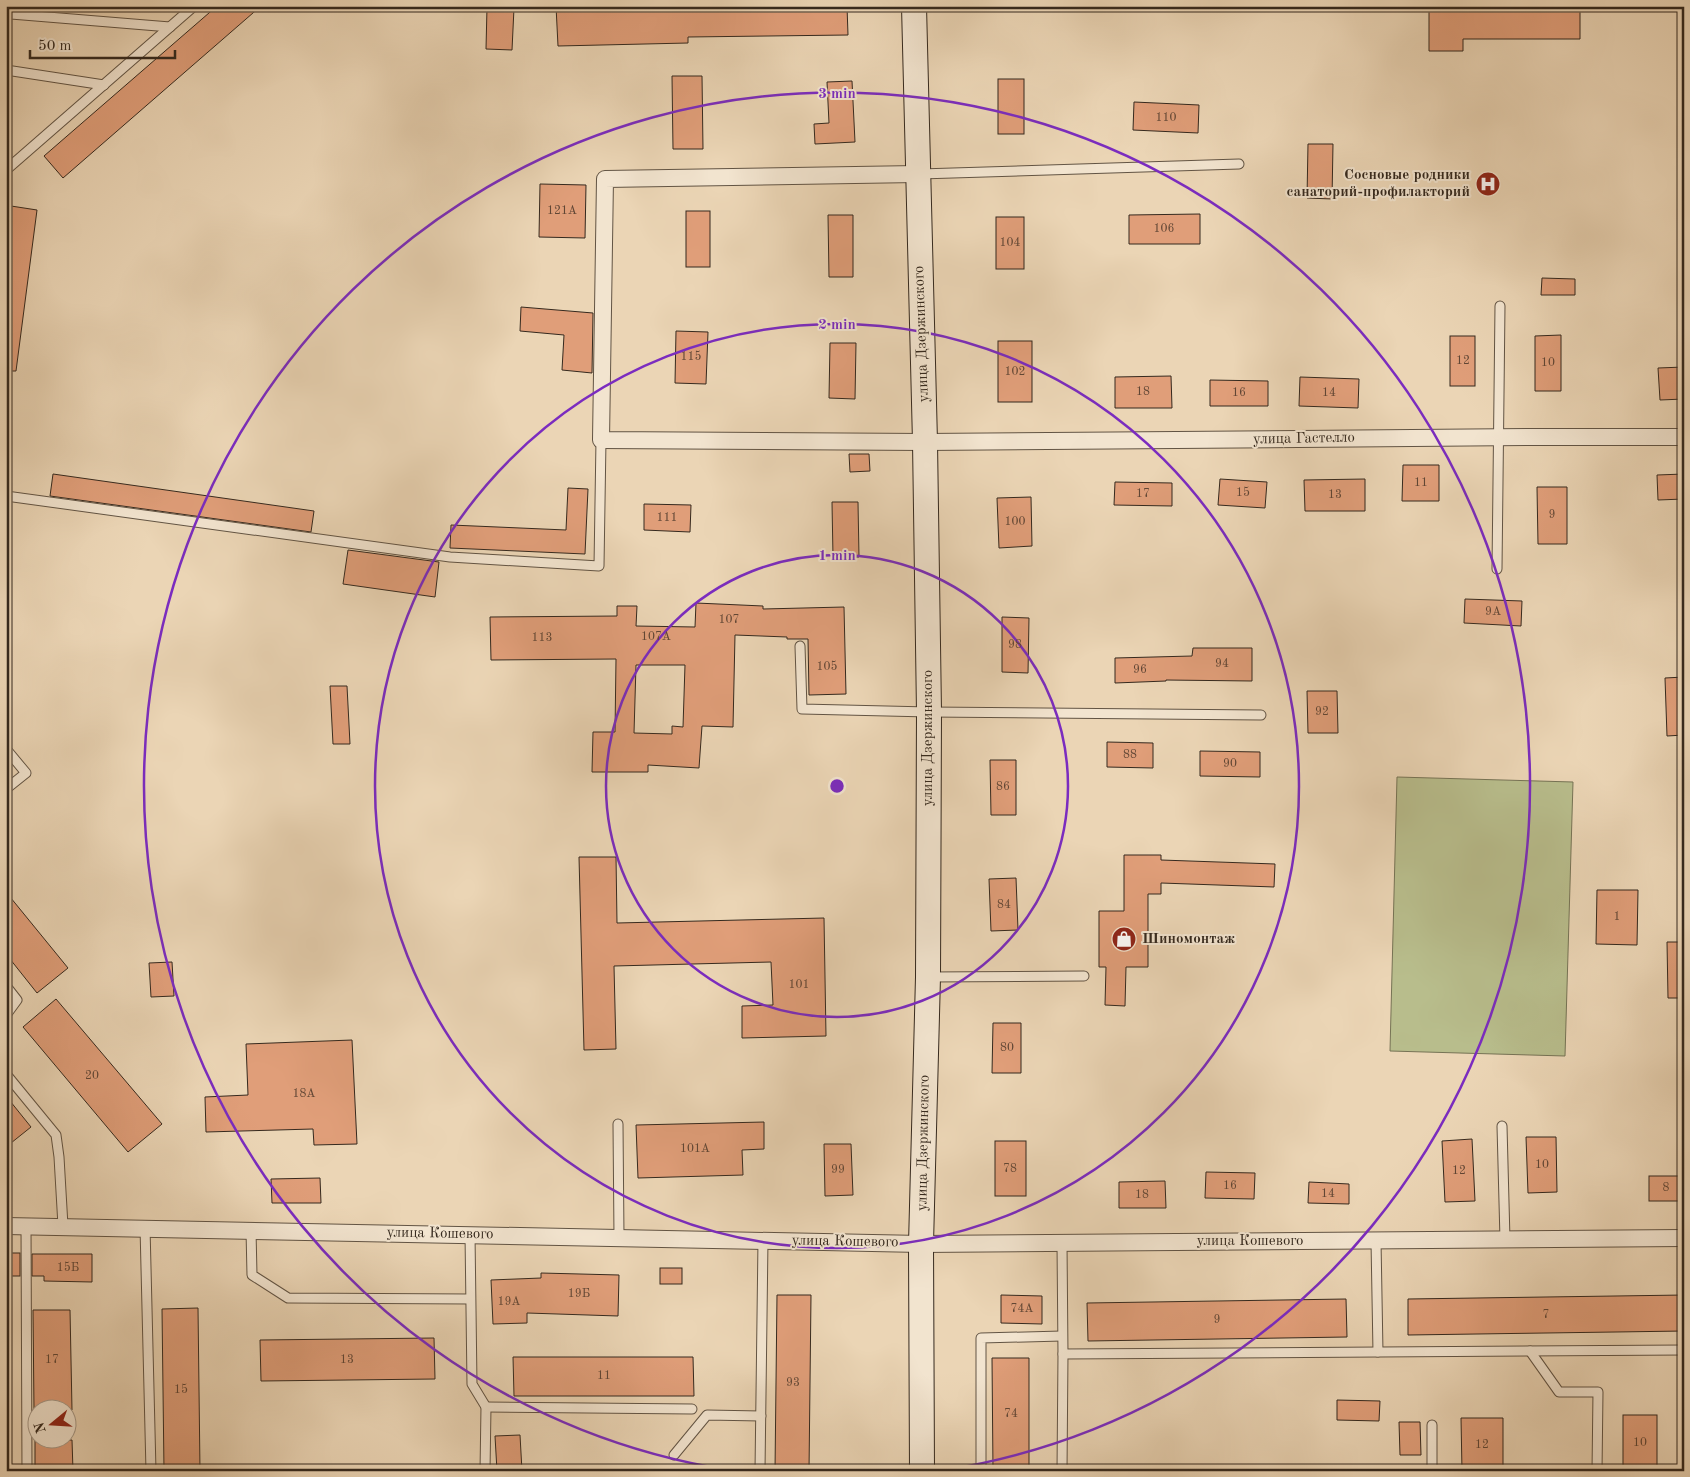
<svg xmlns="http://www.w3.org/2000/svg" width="1690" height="1477" font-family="'Old Standard TT',serif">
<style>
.green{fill:#b8bd8c;stroke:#767355}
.building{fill:#e09e79;stroke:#35291e;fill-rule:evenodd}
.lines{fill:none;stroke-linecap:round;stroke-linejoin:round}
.lane-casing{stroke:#625444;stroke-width:11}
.street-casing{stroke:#625444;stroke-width:18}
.secondary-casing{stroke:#35291e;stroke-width:26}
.lane{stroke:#f2e4cf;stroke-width:9}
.street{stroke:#f2e4cf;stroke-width:16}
.secondary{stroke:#f2e4cf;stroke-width:24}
.ring{fill:none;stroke:#7b2cbf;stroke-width:2.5}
.labels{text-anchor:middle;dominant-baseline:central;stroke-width:4;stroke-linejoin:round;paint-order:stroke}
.number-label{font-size:12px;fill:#604635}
.poi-label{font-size:15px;font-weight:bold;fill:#35291e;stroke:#f2e4cf;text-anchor:end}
.street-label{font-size:15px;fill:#35291e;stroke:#f2e4cf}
.centre{fill:#7b2cbf;stroke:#f2e4cf;stroke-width:2.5}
.ring-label{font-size:15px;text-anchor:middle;font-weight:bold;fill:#7b2cbf;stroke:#f2e4cf;stroke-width:4;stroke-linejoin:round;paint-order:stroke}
</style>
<rect width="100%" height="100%" fill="#ebd5b5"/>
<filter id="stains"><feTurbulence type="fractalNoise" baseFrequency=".004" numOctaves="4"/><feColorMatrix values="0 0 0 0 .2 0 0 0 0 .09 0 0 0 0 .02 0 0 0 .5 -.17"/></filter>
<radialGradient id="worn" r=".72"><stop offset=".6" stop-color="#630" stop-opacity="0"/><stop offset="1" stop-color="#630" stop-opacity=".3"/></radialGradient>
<polygon class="green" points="1397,777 1573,782 1565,1056 1390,1051"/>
<g class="building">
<polygon points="217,6 261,6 63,178 44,156"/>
<polygon points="556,6 847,6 848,35 688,37 688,43 558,46"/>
<polygon points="1429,6 1580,6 1580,39 1463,39 1463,51 1429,51"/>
<polygon points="487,7 514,8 512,50 486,49"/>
<polygon points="672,76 702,76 703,149 673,149"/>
<rect x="998" y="79" width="26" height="55"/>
<polygon points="852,81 855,142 815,144 814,124 829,123 827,82"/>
<polygon points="1134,102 1199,105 1198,133 1133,130"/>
<polygon points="1308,144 1333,144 1332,199 1307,198"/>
<polygon points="540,184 586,185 585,238 539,237"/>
<polygon points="11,206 37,210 16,371 6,371 6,240"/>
<rect x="686" y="211" width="24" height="56"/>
<polygon points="1200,214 1200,244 1129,244 1129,215"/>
<polygon points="828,215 853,215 853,277 829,277"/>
<rect x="996" y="217" width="28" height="52"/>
<polygon points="1542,278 1575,279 1575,295 1541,295"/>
<polygon points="521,307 593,313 592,373 562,370 564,335 520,331"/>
<polygon points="676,331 708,332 706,384 675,383"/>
<polygon points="1561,335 1561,391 1535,391 1535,336"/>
<rect x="1450" y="336" width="25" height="50"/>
<rect x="998" y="341" width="34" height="61"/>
<polygon points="830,343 856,343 855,399 829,398"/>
<polygon points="1684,367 1684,399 1660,400 1658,368"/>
<polygon points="1171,376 1172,408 1115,408 1115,377"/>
<polygon points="1300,377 1359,379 1358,408 1299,406"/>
<polygon points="1210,380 1268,381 1268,406 1210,406"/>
<polygon points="849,454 869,454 870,471 850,472"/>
<polygon points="1403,465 1439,465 1439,501 1402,501"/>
<polygon points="53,474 314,511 311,532 50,496"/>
<polygon points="1684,474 1684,499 1658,500 1657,475"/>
<polygon points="1220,479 1267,482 1265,508 1218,505"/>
<polygon points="1365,479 1365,511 1305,511 1304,480"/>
<polygon points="1115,482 1172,483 1172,506 1114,505"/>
<polygon points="1537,487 1567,487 1567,544 1538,544"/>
<polygon points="568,488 588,489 585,554 450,548 451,525 566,530"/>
<polygon points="1031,497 1032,546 999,548 997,498"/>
<polygon points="832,502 858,502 859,557 833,557"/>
<polygon points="644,504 691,505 690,532 644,530"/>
<polygon points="348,550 439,562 435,597 343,584"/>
<polygon points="1465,599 1522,601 1521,626 1464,623"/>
<path d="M 696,603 L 763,606 L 763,609 L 844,607 L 846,694 L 809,695 L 808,639 L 787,639 L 787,637 L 735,635 L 733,727 L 702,726 L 699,768 L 648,765 L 648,772 L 592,772 L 593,732 L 615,732 L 616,659 L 491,660 L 490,617 L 617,616 L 617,606 L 637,606 L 636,626 L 695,627 ZM 636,665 L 685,665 L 683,727 L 672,726 L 672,734 L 634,733 Z"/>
<polygon points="1002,617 1029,618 1028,673 1002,672"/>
<polygon points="1193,648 1252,648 1252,681 1166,680 1166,681 1115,683 1115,658 1192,656"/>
<polygon points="1684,677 1684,735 1667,736 1665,678"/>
<polygon points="330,686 347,686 350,744 333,744"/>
<polygon points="1307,691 1337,691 1338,733 1308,733"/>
<polygon points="1107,742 1153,743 1153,768 1107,767"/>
<polygon points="1200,751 1260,752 1260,777 1200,776"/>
<polygon points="990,760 1016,760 1016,815 991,815"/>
<polygon points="1124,855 1161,855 1161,860 1275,864 1274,887 1161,883 1161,894 1148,894 1148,967 1126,967 1125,1006 1105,1005 1106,967 1099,967 1099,911 1124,911"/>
<polygon points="579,857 616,857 617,923 824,918 826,1036 742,1038 742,1006 773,1005 771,962 614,966 616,1049 584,1050"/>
<polygon points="1016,878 1018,930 991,931 989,879"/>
<polygon points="1597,890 1638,890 1637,945 1596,944"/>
<polygon points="6,892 68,968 37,993 6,954"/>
<polygon points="1667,942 1684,942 1684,998 1668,998"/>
<polygon points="172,962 174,996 151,997 149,963"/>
<polygon points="56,999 162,1124 128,1152 23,1027"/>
<polygon points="993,1023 1021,1023 1021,1073 992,1073"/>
<polygon points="352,1040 357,1144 314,1145 313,1129 206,1132 205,1097 248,1095 246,1044"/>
<polygon points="6,1096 31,1127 6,1147"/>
<polygon points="764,1122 764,1149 742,1150 743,1175 638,1178 636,1125"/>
<polygon points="1526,1137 1556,1137 1557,1192 1528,1193"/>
<polygon points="1472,1139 1475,1201 1445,1202 1442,1141"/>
<rect x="995" y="1141" width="31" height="55"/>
<polygon points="824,1144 851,1144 853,1195 825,1196"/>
<polygon points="1206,1172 1255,1173 1254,1199 1205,1198"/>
<rect x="1649" y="1176" width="35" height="25"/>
<polygon points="320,1178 321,1203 272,1203 271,1179"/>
<polygon points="1165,1181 1166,1208 1119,1208 1119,1182"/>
<polygon points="1309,1182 1349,1184 1349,1204 1308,1203"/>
<rect x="6" y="1253" width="14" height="23"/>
<polygon points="32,1254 92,1254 92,1282 44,1281 44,1276 32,1276"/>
<rect x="660" y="1268" width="22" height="16"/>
<polygon points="541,1273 619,1275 618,1316 527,1313 527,1323 493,1324 491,1280 541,1278"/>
<polygon points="777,1295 811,1295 809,1471 775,1471"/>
<polygon points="1001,1295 1042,1296 1042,1324 1001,1323"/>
<polygon points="1684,1295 1684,1331 1408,1335 1408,1299"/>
<polygon points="1346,1299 1347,1337 1088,1341 1087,1303"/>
<polygon points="198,1308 200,1471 164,1471 162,1309"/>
<polygon points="33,1310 70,1310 72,1410 34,1410"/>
<polygon points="434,1338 435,1379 261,1381 260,1340"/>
<polygon points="513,1357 693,1357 694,1396 514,1396"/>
<polygon points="992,1358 1029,1358 1029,1471 993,1471"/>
<polygon points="1337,1400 1380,1401 1379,1421 1337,1420"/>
<rect x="1623" y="1415" width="34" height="56"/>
<polygon points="1461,1418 1503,1418 1503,1471 1462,1471"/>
<polygon points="1399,1422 1420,1422 1421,1455 1400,1455"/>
<polygon points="520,1435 522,1471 497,1471 495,1436"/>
<polygon points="35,1440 72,1440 73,1471 35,1471"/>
</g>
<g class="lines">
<defs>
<g id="lane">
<polyline points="6,17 11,14 170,27"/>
<polyline points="6,70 104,85"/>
<polyline points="6,170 194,6"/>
<polyline points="920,174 1239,164"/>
<polyline points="6,496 450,557 599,566 601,440"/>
<polyline points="1497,569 1500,306"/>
<polyline points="800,646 802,709 929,712 1261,715"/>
<polyline points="6,749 26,773 6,789"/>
<polyline points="928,977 1084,976"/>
<polyline points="6,986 17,1000 6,1015"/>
<polyline points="6,1074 56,1135 59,1157 63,1226"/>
<polyline points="618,1124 619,1237"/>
<polyline points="1502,1126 1505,1240"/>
<polyline points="26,1225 27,1471"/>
<polyline points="145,1227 151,1471"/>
<polyline points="251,1230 252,1275 288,1298 470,1299"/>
<polyline points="470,1234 472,1384 486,1407 485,1471"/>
<polyline points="1376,1241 1378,1352"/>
<polyline points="1062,1243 1063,1354 1684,1350"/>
<polyline points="1530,1351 1559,1392 1598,1392 1597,1471"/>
<polyline points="486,1407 692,1409"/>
<polyline points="1432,1425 1432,1471"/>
<polyline points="674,1455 707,1415 761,1416"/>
<polyline points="760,1471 763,1240"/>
<polyline points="981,1471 981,1338 1062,1336"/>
<polyline points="1062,1471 1063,1354"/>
</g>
<g id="street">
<polyline points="917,174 605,179 601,440 925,442 1534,437 1684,437"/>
<polyline points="6,1226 921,1244 1684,1238"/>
</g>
<polyline id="secondary" points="914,6 925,442 929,712 928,977 921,1244 922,1471"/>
</defs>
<use href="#lane" class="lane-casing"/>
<use href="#street" class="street-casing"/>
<use href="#secondary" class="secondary-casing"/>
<use href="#lane" class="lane"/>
<use href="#street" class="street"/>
<use href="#secondary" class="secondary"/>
</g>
<g class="ring">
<circle cx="837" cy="786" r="231"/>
<circle cx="837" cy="786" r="462"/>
<path d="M729 1470A693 693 0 1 1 945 1470"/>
</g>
<defs>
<symbol id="hospital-disc" viewBox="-11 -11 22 22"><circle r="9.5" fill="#8f2418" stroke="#f2e4cf"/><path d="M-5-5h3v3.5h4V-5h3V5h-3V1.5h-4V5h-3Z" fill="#fff"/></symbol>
<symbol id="shop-disc" viewBox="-11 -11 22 22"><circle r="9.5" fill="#8f2418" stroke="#f2e4cf"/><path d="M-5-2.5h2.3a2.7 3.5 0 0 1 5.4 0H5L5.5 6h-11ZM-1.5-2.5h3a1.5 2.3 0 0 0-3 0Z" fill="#fff"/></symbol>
</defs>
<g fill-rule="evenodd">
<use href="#hospital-disc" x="1474" y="170" width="28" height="28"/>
<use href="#shop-disc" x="1110" y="925" width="28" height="28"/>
</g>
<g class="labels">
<g class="number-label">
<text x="1166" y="118">110</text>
<text x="562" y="211">121А</text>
<text x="1164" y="229">106</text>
<text x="1010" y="243">104</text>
<text x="691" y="357">115</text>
<text x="1463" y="361">12</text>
<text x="1548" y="363">10</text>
<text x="1015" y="372">102</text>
<text x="1143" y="392">18</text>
<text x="1239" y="393">16</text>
<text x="1329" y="393">14</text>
<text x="1421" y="483">11</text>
<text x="1243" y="493">15</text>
<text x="1143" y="494">17</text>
<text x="1335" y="495">13</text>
<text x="1552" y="515">9</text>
<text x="667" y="518">111</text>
<text x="1015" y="522">100</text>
<text x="1493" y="612">9А</text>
<text x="729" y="620">107</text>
<text x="656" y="637">107А</text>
<text x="542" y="638">113</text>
<text x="1015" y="645">98</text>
<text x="1222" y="664">94</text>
<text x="827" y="667">105</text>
<text x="1140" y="670">96</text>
<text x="1322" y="712">92</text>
<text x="1130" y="755">88</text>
<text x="1230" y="764">90</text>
<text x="1003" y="787">86</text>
<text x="1004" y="905">84</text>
<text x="1617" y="917">1</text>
<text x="799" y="985">101</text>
<text x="1007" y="1048">80</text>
<text x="92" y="1076">20</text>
<text x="304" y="1094">18А</text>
<text x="695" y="1149">101А</text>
<text x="1542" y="1165">10</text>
<text x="1010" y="1169">78</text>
<text x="838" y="1170">99</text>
<text x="1459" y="1171">12</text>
<text x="1230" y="1186">16</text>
<text x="1666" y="1188">8</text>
<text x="1328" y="1194">14</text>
<text x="1142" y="1195">18</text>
<text x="68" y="1268">15Б</text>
<text x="579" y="1294">19Б</text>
<text x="509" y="1302">19А</text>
<text x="1022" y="1309">74А</text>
<text x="1546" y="1315">7</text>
<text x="1217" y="1320">9</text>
<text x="52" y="1360">17</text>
<text x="347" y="1360">13</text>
<text x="604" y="1376">11</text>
<text x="793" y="1383">93</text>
<text x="181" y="1390">15</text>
<text x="1011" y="1414">74</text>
<text x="1640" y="1443">10</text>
<text x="1482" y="1445">12</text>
</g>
<g class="poi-label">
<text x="1470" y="175">Сосновые родники<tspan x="1470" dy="17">санаторий-профилакторий</tspan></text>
<text x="1142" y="939" text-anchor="start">Шиномонтаж</text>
</g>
<g class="street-label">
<text transform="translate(922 334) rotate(-92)">улица Дзержинского</text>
<text transform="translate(1304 439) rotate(-1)">улица Гастелло</text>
<text transform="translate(928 738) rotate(-90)">улица Дзержинского</text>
<text transform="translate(924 1143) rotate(-89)">улица Дзержинского</text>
<text transform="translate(440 1234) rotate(1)">улица Кошевого</text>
<text x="1250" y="1241">улица Кошевого</text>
<text transform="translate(845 1242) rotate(1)">улица Кошевого</text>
</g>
</g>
<circle cx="837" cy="786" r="8" class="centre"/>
<g class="ring-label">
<text x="837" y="98">3 min</text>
<text x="837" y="329">2 min</text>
<text x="837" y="560">1 min</text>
</g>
<rect width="1690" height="1477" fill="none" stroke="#ebd5b5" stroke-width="25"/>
<rect x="8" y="8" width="1675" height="1462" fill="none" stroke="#35291e" stroke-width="2.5"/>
<rect x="12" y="12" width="1665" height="1452" fill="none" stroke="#35291e"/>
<g transform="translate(52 1424) rotate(252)"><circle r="24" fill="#f2e4cf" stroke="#a69988"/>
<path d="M0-4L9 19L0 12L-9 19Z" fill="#8f2418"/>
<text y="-8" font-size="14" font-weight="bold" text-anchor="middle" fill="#35291e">N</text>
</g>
<path d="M30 50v8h145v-8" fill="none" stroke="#35291e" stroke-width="2.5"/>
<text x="38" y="50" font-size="15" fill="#35291e" stroke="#f2e4cf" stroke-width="4" paint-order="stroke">50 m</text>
<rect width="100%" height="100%" filter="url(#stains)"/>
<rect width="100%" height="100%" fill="url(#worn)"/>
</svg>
